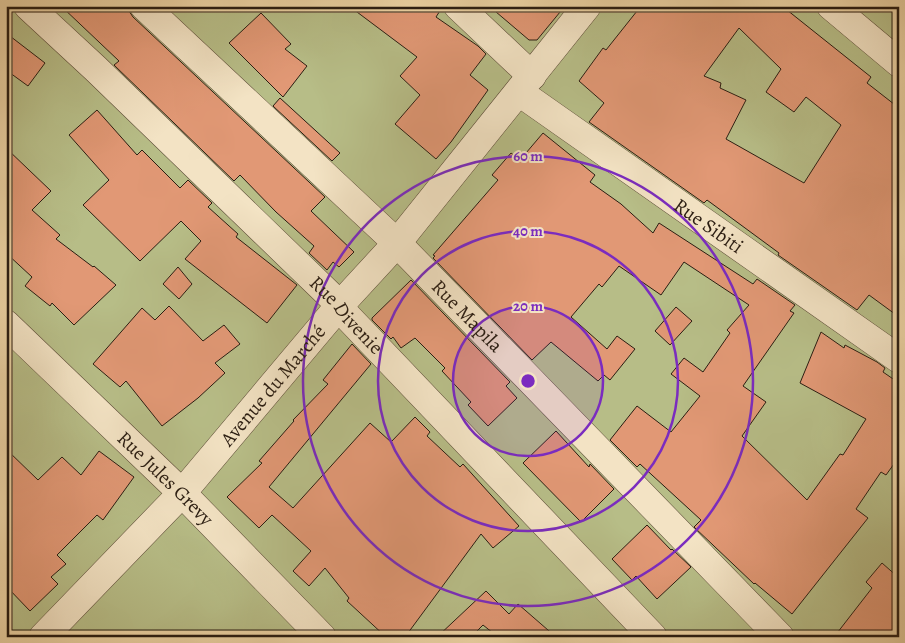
<svg xmlns="http://www.w3.org/2000/svg" width="905" height="643" font-family="Alegreya,serif">
<style>
.green{fill:#b7bd87;stroke:#706d4c}
.building{fill:#e19875;stroke:#2a1d12;fill-rule:evenodd}
.lines{fill:none;stroke-linecap:round;stroke-linejoin:round}
.minor-casing{stroke:#5b4b37;stroke-width:29}
.minor{stroke:#f3e3c4;stroke-width:28}
.ring{fill:none;stroke:#7b2cbf;stroke-width:2.5}
.labels{text-anchor:middle;dominant-baseline:central;stroke-width:4;stroke-linejoin:round;paint-order:stroke}
.street-label{font-size:20px;fill:#2a1d12;stroke:#f3e3c4}
.centre{fill:#7b2cbf;stroke:#f3e3c4;stroke-width:2.5}
.ring-label{font-size:15px;text-anchor:middle;font-weight:bold;fill:#7b2cbf;stroke:#f3e3c4;stroke-width:4;stroke-linejoin:round;paint-order:stroke}
</style>
<rect width="100%" height="100%" fill="#edd4a5"/>
<filter id="stains"><feTurbulence type="fractalNoise" baseFrequency=".004" numOctaves="4"/><feColorMatrix values="0 0 0 0 .2 0 0 0 0 .09 0 0 0 0 .02 0 0 0 .5 -.17"/></filter>
<radialGradient id="worn" r=".72"><stop offset=".6" stop-color="#630" stop-opacity="0"/><stop offset="1" stop-color="#630" stop-opacity=".3"/></radialGradient>
<rect class="green" x="6" y="6" width="893" height="631"/>
<g class="building">
<polygon points="61,6 129,6 129,11 133,17 325,197 311,211 354,252 339,267 333,262 327,270 309,253 314,246 276,212 240,175 234,181 114,65 119,61"/>
<polygon points="349,6 443,6 436,17 478,46 486,54 470,75 488,90 451,142 436,159 395,124 420,95 400,76 417,57"/>
<polygon points="489,6 565,6 537,40 529,40"/>
<path d="M 641,6 L 782,6 L 871,77 L 867,83 L 899,108 L 899,317 L 869,295 L 857,310 L 778,255 L 779,253 L 707,200 L 704,203 L 589,122 L 604,103 L 579,81 L 603,48 L 606,50 ZM 739,28 L 781,69 L 766,92 L 794,112 L 806,97 L 841,125 L 804,183 L 726,139 L 746,100 L 720,88 L 721,83 L 704,76 Z"/>
<polygon points="261,13 291,44 285,49 307,66 283,97 229,43"/>
<polygon points="6,33 45,63 28,86 6,70"/>
<polygon points="280,98 340,153 332,161 273,106"/>
<polygon points="97,110 137,155 142,150 180,188 188,180 212,203 208,207 238,234 236,237 297,285 267,323 185,259 201,241 181,221 140,261 83,205 109,180 69,135"/>
<polygon points="543,133 595,175 590,182 621,204 653,233 659,223 753,284 757,279 795,305 790,311 794,313 743,386 766,402 742,436 807,500 840,454 843,455 866,419 800,383 821,332 844,348 845,345 877,362 885,368 883,372 899,383 899,457 886,475 881,472 856,509 868,518 792,614 755,583 754,584 694,527 701,520 640,464 637,467 610,440 637,406 671,432 700,396 671,374 684,358 703,372 730,333 727,330 749,305 684,262 661,295 619,266 602,287 599,284 571,317 607,349 617,336 635,349 610,380 604,375 598,381 551,342 532,360 433,258 435,256 433,255 498,180 492,175 511,153 520,160"/>
<polygon points="6,148 51,191 32,210 60,235 56,239 93,267 94,266 116,285 74,325 52,303 50,306 25,286 32,277 6,253"/>
<polygon points="178,267 192,284 179,299 163,284"/>
<polygon points="411,280 510,382 506,386 517,398 488,426 468,405 471,402 442,371 445,368 415,338 401,348 393,337 391,339 372,320 372,318"/>
<polygon points="169,306 203,341 224,325 240,344 215,363 225,373 198,398 162,426 126,381 120,387 93,364 142,308 155,320"/>
<polygon points="676,307 692,321 670,345 655,331"/>
<polygon points="352,344 371,364 269,487 293,508 370,423 391,442 415,417 430,432 427,436 460,467 463,464 519,526 493,548 481,534 405,637 386,637 347,601 349,598 325,568 309,586 293,571 311,551 272,515 259,528 227,497 262,463 259,461 294,421 293,420 328,384 323,380"/>
<polygon points="556,431 589,467 590,464 614,489 581,522 523,463"/>
<polygon points="6,449 38,480 62,457 81,475 99,451 134,477 103,520 97,515 57,555 66,564 51,577 58,584 30,611 6,586"/>
<polygon points="647,525 671,550 672,549 691,567 657,599 636,576 632,580 612,559"/>
<polygon points="882,563 899,578 899,637 834,637 872,588 866,582"/>
<polygon points="486,591 509,614 518,604 556,637 490,637 493,633 483,625 471,637 437,637"/>
</g>
<g class="lines">
<defs>
<g id="minor">
<path id="s1" d="M 28,6 L 96,69 L 340,305 L 345,314 L 653,637"/>
<path id="s2" d="M 144,6 L 397,243 L 780,637"/>
<polyline points="458,6 532,76"/>
<polyline points="831,6 899,63"/>
<path id="s3" d="M 519,92 L 899,359"/>
<path id="s4" d="M 6,324 L 182,493 L 322,637"/>
<path id="s5" d="M 43,637 L 182,493 L 340,305 L 397,243 L 587,6"/>
</g>
</defs>
<use href="#minor" class="minor-casing"/>
<use href="#minor" class="minor"/>
</g>
<circle cx="528" cy="381" r="75" fill="#7b2cbf" fill-opacity=".12"/>
<g class="ring">
<circle cx="528" cy="381" r="75"/>
<circle cx="528" cy="381" r="150"/>
<circle cx="528" cy="381" r="225"/>
</g>
<g class="labels">
<g class="street-label">
<text stroke="none"><textPath href="#s3" startOffset="232">Rue Sibiti</textPath></text>
<text stroke="none"><textPath href="#s1" startOffset="444">Rue Divenie</textPath></text>
<text stroke="none"><textPath href="#s2" startOffset="448">Rue Mapila</textPath></text>
<text stroke="none"><textPath href="#s5" startOffset="341">Avenue du Marché</textPath></text>
<text stroke="none"><textPath href="#s4" startOffset="222">Rue Jules Grevy</textPath></text>
</g>
</g>
<circle cx="528" cy="381" r="8" class="centre"/>
<g class="ring-label">
<text x="528" y="161">60 m</text>
<text x="528" y="236">40 m</text>
<text x="528" y="311">20 m</text>
</g>
<rect width="905" height="643" fill="none" stroke="#edd4a5" stroke-width="25"/>
<rect x="8" y="8" width="890" height="628" fill="none" stroke="#2a1d12" stroke-width="2.5"/>
<rect x="12" y="12" width="880" height="618" fill="none" stroke="#2a1d12"/>
<rect width="100%" height="100%" filter="url(#stains)"/>
<rect width="100%" height="100%" fill="url(#worn)"/>
</svg>
